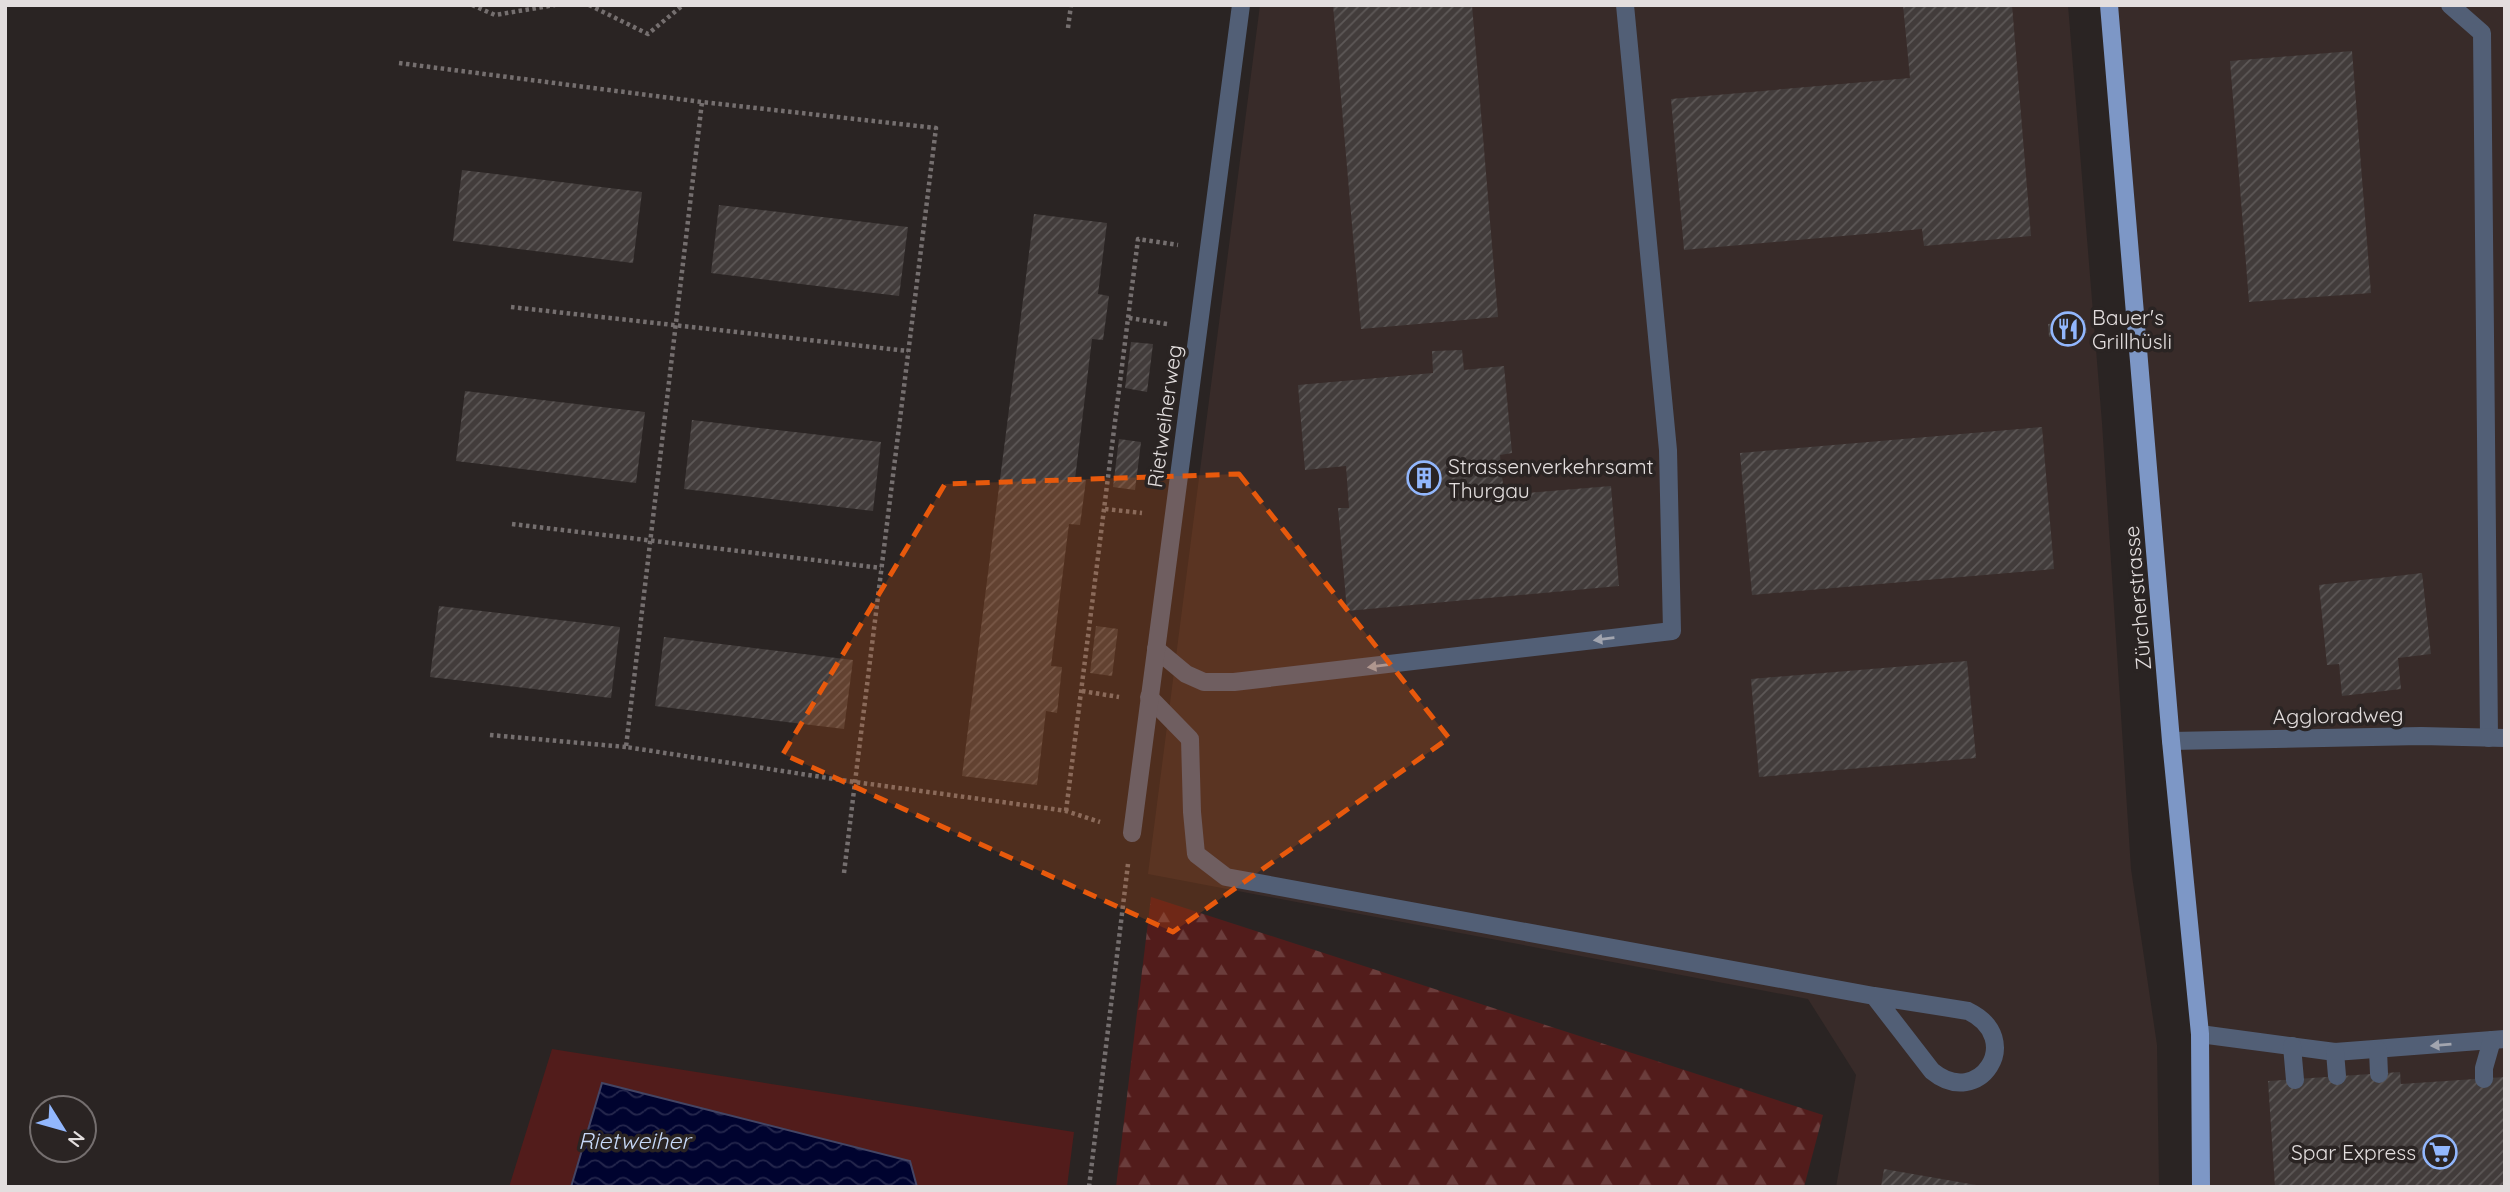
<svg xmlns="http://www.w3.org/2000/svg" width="2510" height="1192" font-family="Quicksand,sans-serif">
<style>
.built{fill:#382b29}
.grass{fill:#521c1b}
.forest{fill:url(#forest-firs)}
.water{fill:url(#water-waves);stroke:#444564;stroke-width:2}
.building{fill:url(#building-hatch)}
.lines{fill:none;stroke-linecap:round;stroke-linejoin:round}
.path{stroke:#756f6f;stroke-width:4.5;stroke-dasharray:3.5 3.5;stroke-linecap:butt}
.service{stroke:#525f76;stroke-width:18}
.minor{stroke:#525f76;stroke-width:18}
.primary{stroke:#7d97c6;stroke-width:18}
.oneway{fill:#a2a5af}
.marked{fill:#e8590c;fill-opacity:0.2;stroke:#e8590c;stroke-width:5;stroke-dasharray:14 9;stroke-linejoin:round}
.labels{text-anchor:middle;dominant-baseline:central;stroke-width:7;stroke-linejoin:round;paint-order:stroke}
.poi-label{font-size:21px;fill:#e3dede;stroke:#2a2423;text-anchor:start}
.street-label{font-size:21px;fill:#e3dede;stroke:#2a2423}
.water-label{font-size:23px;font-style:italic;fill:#c7d9f8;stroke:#2a2423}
</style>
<defs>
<pattern id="forest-firs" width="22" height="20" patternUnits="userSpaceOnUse" patternTransform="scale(1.75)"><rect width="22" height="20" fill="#521c1b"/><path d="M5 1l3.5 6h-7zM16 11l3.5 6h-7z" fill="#6b3d3c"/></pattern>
<pattern id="water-waves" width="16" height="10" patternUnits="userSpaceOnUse" patternTransform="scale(1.75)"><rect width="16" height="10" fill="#00032f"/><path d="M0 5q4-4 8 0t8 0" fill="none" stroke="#25274d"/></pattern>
<pattern id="building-hatch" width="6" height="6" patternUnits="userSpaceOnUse" patternTransform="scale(1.75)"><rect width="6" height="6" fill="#423c3b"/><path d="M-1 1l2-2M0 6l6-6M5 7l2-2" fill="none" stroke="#5d5857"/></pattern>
</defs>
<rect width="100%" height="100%" fill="#2a2423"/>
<g class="built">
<polygon points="1260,5 2068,5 2102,423 2131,869 2157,1045 2159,1187 1836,1187 1856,1075 1808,999 1148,874"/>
<polygon points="2109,5 2505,5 2505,1187 2201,1187 2200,1034"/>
</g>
<polygon class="grass" points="552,1049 1074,1132 1067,1187 917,1187 910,1161 602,1083 571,1187 509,1187"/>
<polygon class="forest" points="1151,897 1823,1115 1804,1187 1116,1187"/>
<polygon class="water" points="602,1083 910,1161 917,1187 571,1187"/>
<g class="building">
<polygon points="1333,5 1472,5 1498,317 1361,329"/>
<polygon points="1903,5 2012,5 2031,236 1924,246 1922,229 1684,250 1671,99 1910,78"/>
<polygon points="2352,51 2371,293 2249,302 2230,61"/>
<polygon points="462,170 642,192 633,263 453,241"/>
<polygon points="719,205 908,227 899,296 711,273"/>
<polygon points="1034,214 1107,223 1098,294 1109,296 1103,340 1092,339 1075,479 1086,480 1080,525 1069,524 1051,666 1062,667 1057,713 1046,711 1037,785 962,776"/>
<polygon points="2085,320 2087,333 2049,337 2048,324"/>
<polygon points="1131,342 1153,344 1147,392 1125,388"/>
<polygon points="1462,350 1464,370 1504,366 1512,453 1500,455 1504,495 1611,486 1619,586 1347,611 1338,508 1349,508 1346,466 1305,470 1298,385 1433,373 1432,351"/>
<polygon points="465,391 645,412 636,483 456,461"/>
<polygon points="692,420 881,442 873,511 684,489"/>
<polygon points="2042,427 2054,569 1752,595 1740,453"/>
<polygon points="1119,439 1141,442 1135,490 1113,487"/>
<polygon points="2422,573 2431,654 2398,658 2401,689 2342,696 2339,664 2327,665 2319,585"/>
<polygon points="439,606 620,627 611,698 430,677"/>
<polygon points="1096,626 1118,629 1112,676 1090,673"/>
<polygon points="664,637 853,660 844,729 655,706"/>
<polygon points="1967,661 1976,758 1759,777 1751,679"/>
<polygon points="2400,1072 2401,1084 2505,1077 2505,1187 2275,1187 2268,1081"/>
<polygon points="1884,1169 1976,1185 1975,1187 1881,1187"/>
</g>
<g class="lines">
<g class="path">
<polyline points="472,5 495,15 555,5"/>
<polyline points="589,5 648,34 683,5"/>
<polyline points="1068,28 1071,5"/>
<polyline points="399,63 702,102"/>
<polyline points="511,307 908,351"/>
<polyline points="1129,318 1167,324"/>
<polyline points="1105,509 1142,513"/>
<polyline points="512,524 881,568"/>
<polyline points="1082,691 1119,697"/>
<polyline points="490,735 626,747"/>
<polyline points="1066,811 1138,239 1178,245"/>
<polyline points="844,873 855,782 927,201 936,128 702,102 626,747 828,778 855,782 1046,808 1066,811 1100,822"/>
<polyline points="1089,1187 1128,864"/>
</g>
<g class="service">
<polyline points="2450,5 2482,33 2489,738"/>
<polyline points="1156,649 1186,674 1204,682 1234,682 1672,631 1668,450 1625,5"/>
<path d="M 1149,697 L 1190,739 L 1192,812 L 1196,854 L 1226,877 L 1874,996 L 1932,1071 C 1979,1110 2026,1039 1968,1011 L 1874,996"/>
<polyline points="2171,741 2421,736 2505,738"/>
<polyline points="2200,1034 2335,1052 2505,1039"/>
<polyline points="2292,1046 2295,1080"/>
<polyline points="2378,1050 2379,1074"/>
<polyline points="2335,1052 2337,1076"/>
<polyline points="2484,1079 2484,1068 2492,1040"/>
</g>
<polyline class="minor" points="1132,833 1241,5"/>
<polyline class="primary" points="2109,5 2171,741 2200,1034 2201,1187"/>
</g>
<defs><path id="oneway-solid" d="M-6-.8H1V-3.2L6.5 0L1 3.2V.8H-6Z" transform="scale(1.75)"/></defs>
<g class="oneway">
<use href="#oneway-solid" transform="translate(1604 639) rotate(173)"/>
<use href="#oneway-solid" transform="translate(1378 666) rotate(173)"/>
<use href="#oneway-solid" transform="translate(2441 1045) rotate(175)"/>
</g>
<path class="marked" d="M 1239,474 L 1449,738 L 1173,932 L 783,754 L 945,484 Z"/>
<defs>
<symbol id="restaurant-ring" viewBox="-11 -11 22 22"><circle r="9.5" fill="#2a2423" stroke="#92b7fd" stroke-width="1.5"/><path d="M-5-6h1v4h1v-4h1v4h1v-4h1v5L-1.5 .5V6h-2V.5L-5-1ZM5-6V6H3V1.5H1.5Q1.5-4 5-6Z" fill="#92b7fd"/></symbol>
<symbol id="building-ring" viewBox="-11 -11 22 22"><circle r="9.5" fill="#2a2423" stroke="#92b7fd" stroke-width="1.5"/><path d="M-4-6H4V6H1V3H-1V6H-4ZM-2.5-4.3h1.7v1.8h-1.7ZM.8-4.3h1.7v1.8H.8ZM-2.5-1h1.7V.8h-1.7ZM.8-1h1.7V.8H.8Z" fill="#92b7fd"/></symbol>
<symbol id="supermarket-ring" viewBox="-11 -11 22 22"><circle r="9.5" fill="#2a2423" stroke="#92b7fd" stroke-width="1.5"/><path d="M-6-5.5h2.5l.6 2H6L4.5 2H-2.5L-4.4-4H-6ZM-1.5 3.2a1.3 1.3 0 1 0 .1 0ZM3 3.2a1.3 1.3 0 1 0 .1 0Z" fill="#92b7fd"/></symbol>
</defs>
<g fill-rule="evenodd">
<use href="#restaurant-ring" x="2049" y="310" width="38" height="38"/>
<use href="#building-ring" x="1405" y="459" width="38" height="38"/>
<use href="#supermarket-ring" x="2421" y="1133" width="38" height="38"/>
</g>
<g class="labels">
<g class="poi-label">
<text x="2092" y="317">Bauer's<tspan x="2092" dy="24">Grillhüsli</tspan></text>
<text x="1448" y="466">Strassenverkehrsamt<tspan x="1448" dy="24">Thurgau</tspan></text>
<text x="2416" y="1152" text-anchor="end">Spar Express</text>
</g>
<g class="street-label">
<text transform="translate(1164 416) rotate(-82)">Rietweiherweg</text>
<text transform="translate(2137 598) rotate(-95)">Zürcherstrasse</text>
<text transform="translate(2338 715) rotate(-1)">Aggloradweg</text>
</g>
<g class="water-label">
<text x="634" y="1140">Rietweiher</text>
</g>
</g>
<rect width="2510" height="1192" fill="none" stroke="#e3dede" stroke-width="14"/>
<g transform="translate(63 1129) rotate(127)"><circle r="33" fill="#2a2423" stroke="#746e6e" stroke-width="2"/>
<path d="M0-5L12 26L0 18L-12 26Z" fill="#92b7fd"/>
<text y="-10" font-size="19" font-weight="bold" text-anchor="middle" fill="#e3dede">N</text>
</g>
</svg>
